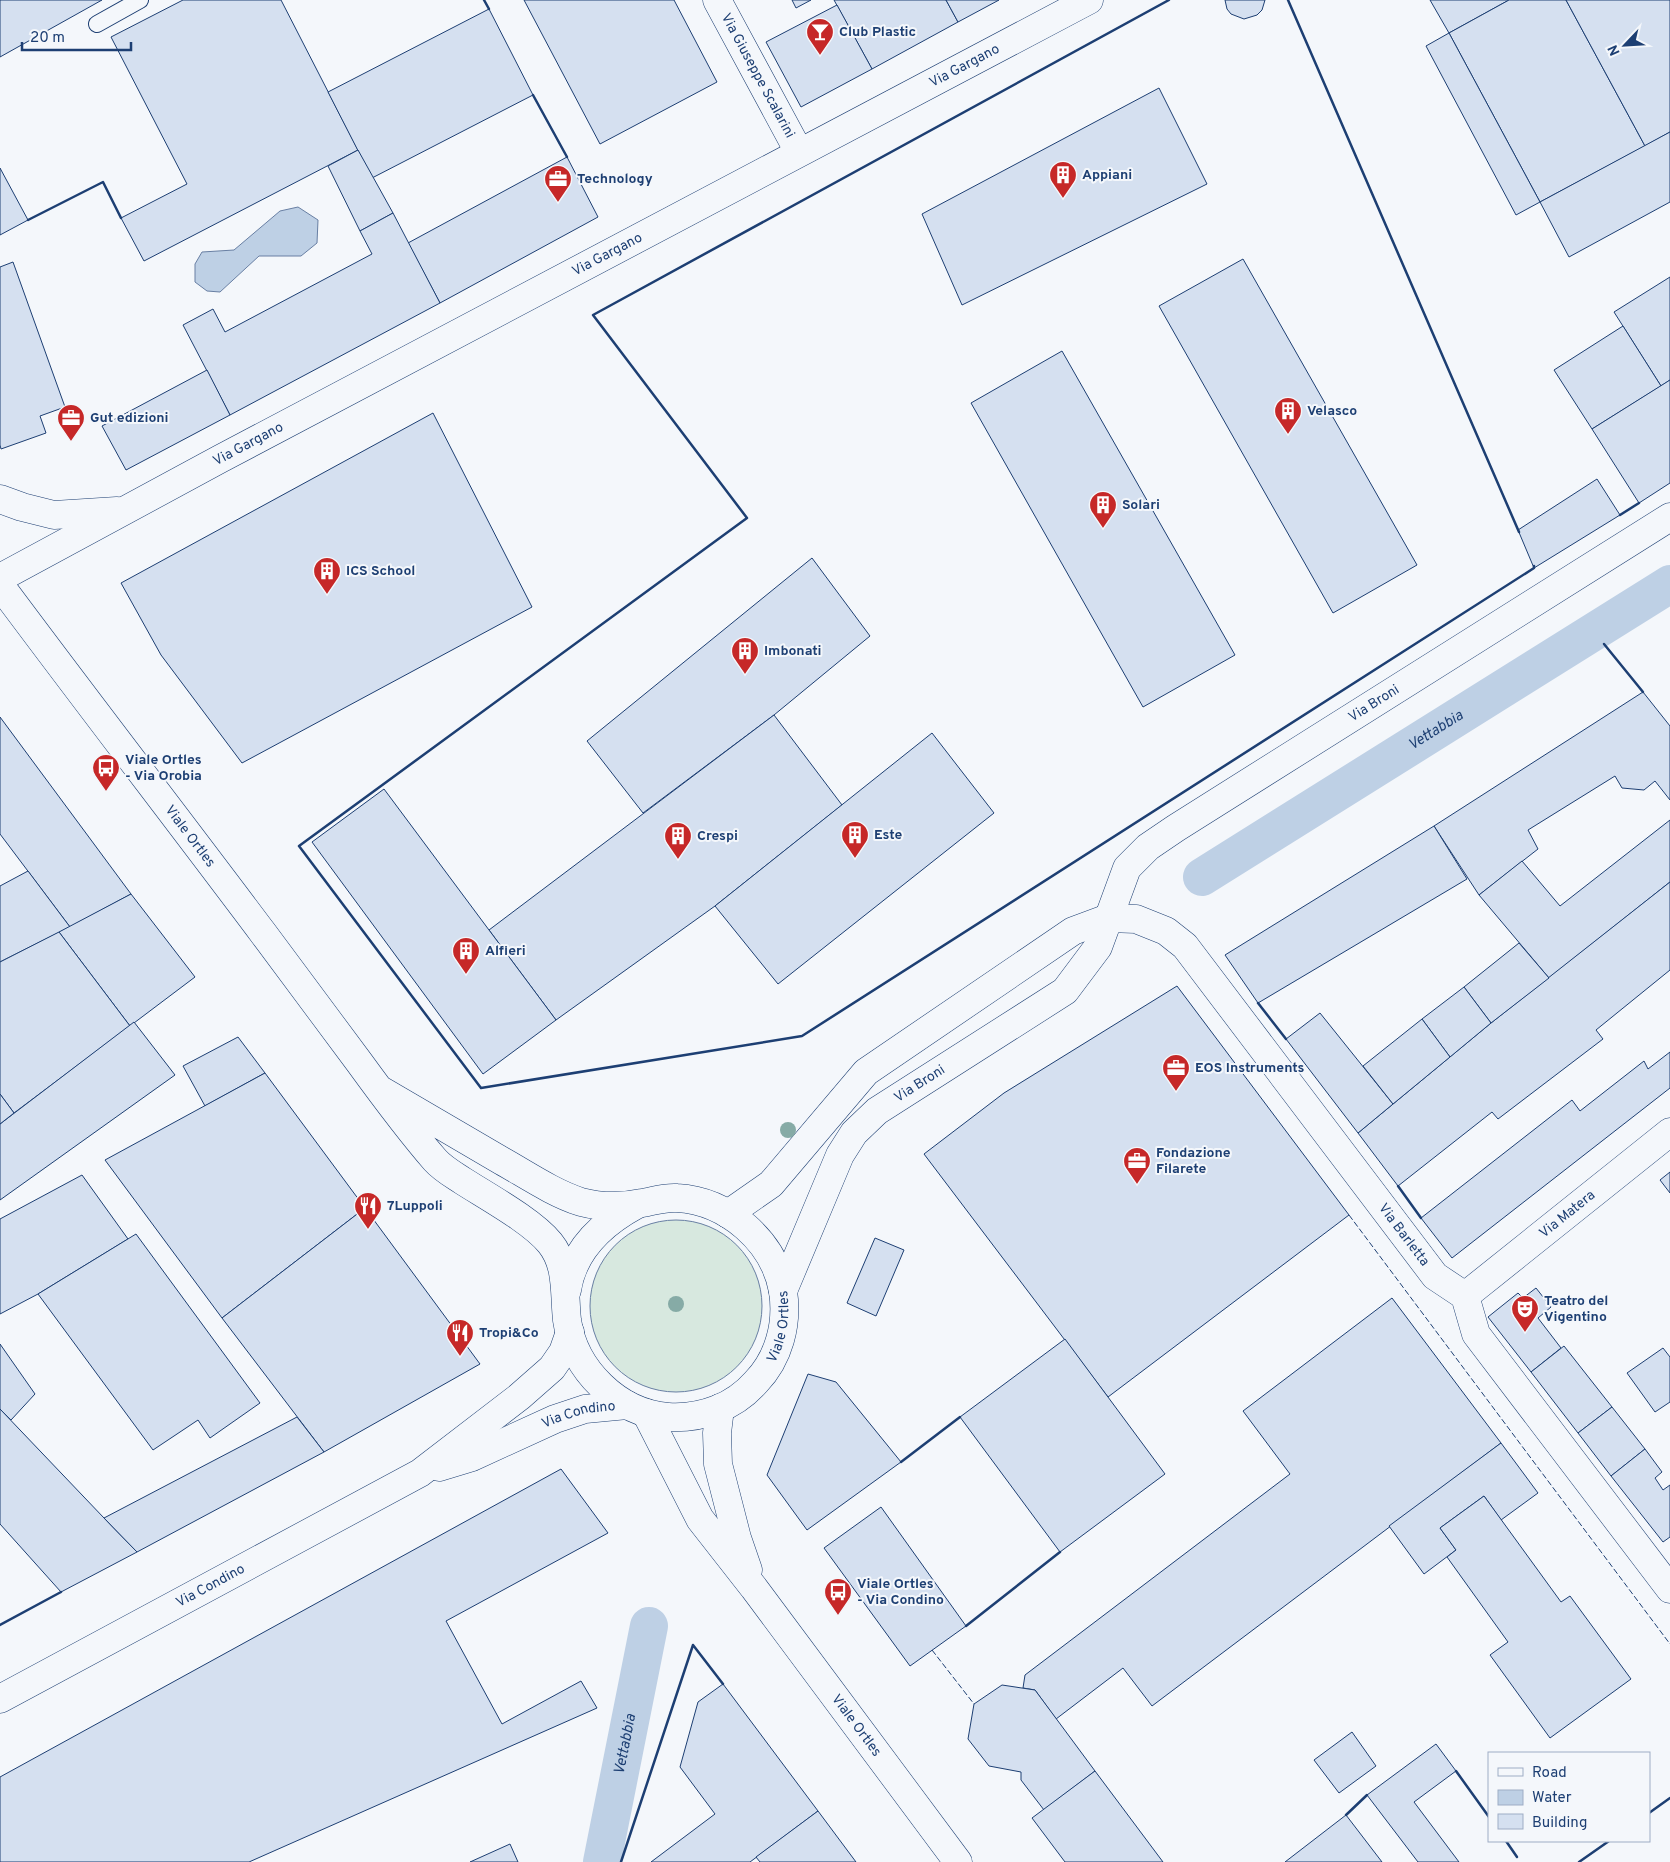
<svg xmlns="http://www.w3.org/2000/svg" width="1670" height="1862" font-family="Overpass,sans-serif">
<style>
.green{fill:#d7e8df;stroke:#687fa3}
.water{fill:#bed0e5;stroke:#687fa3}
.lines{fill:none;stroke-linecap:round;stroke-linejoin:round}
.canal{stroke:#bed0e5;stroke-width:38}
.building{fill:#d5e0f0;stroke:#1d3f73}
.lane-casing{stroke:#1d3f73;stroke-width:18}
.street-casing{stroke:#1d3f73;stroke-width:29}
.secondary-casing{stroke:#1d3f73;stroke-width:29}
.lane{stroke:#f4f7fb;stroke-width:16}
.street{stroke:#f4f7fb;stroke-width:28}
.secondary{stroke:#f4f7fb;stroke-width:28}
.fence{stroke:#1d3f73;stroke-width:1;stroke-dasharray:6 2.5;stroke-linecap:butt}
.wall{stroke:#1d3f73;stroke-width:2.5}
.tree{fill:#86aba6}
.labels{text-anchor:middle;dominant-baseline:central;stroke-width:4;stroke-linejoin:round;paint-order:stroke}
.poi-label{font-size:14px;font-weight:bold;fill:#1d3f73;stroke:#f4f7fb;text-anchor:start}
.street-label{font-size:14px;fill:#1d3f73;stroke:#f4f7fb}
.water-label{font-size:15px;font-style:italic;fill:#1d3f73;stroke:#f4f7fb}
</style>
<rect width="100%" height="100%" fill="#f4f7fb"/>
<circle class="green" cx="676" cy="1306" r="86"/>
<polygon class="water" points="298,207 318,220 317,243 301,256 259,256 220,292 207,291 195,282 195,264 202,252 234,250 280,211"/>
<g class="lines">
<g class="canal">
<path id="s1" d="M 1202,877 L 1670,584"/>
<path id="s2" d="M 602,1862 L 649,1626"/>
</g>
</g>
<g class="building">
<polygon points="0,0 102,0 0,57"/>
<polygon points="183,0 281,0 358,150 144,261 121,218 187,184 111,37"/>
<polygon points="524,0 674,0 717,82 600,144"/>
<polygon points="792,0 811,0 796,8"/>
<polygon points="834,0 946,0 958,22 872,69"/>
<polygon points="946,0 999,0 958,22"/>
<polygon points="1225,0 1265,0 1262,10 1257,15 1244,19 1231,14 1227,9"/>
<polygon points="1430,0 1509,0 1449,33"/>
<polygon points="1509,0 1566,0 1645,146 1540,202 1449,33"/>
<polygon points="1566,0 1670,0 1670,132 1645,146"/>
<polygon points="837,5 872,69 801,107 766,42"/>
<polygon points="489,9 533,95 372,178 328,92"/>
<polygon points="1449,33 1540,202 1516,215 1426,46"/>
<polygon points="1159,88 1207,184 962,305 922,214"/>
<polygon points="1670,132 1670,202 1569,257 1540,202"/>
<polygon points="358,150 393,213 360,231 328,166"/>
<polygon points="567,157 598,217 440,303 408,243"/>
<polygon points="0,168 28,220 0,235"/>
<polygon points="393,213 440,303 230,415 183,325 213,309 225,332 372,254 360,231"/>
<polygon points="1243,259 1417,565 1333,613 1159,306"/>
<polygon points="13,262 65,407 40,416 46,433 1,449 0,445 0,267"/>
<polygon points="1670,277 1670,380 1661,386 1614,312"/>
<polygon points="1623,326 1661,386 1592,429 1554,370"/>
<polygon points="1062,351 1235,655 1143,707 971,403"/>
<polygon points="207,370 230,415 126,470 102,426"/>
<polygon points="1670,380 1670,483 1639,503 1592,429"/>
<polygon points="433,413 532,607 242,763 161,655 121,583"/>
<polygon points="1597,479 1620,515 1534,568 1518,530"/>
<polygon points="812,558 870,636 774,715 643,813 587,741"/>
<polygon points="1643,692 1670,726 1670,800 1655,781 1644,790 1622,788 1615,776 1528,830 1538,849 1479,895 1434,826"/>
<polygon points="774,715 842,805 715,906 556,1020 489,930"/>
<polygon points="0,717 131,894 70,927 0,834"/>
<polygon points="932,733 994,813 778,984 715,906"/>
<polygon points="384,789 556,1020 483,1074 312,842"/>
<polygon points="1670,820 1670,882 1549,978 1479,895 1522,861 1560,906"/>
<polygon points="1434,826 1467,879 1258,1003 1225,955"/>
<polygon points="28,871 70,927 0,962 0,886"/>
<polygon points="1670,882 1670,970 1596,1030 1603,1039 1498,1119 1492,1112 1398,1186 1358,1133 1491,1023"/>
<polygon points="131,894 195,977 130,1026 59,932"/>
<polygon points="59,932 130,1026 14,1113 0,1094 0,962"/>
<polygon points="1519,943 1549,978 1491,1023 1464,987"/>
<polygon points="1177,986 1349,1215 1108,1397 924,1154 1004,1093"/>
<polygon points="1464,987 1491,1023 1450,1057 1422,1019"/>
<polygon points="1320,1013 1393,1104 1358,1133 1286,1039"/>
<polygon points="1422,1019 1450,1057 1393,1104 1363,1066"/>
<polygon points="134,1022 175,1075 0,1200 0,1124"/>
<polygon points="238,1037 265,1073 205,1106 183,1066"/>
<polygon points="1670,1052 1670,1088 1452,1258 1421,1218 1572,1100 1580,1111 1644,1061 1648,1069"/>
<polygon points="265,1073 365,1208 222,1318 105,1160"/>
<polygon points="0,1094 14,1113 0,1124"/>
<polygon points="1670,1172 1670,1193 1660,1180"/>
<polygon points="82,1175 128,1239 38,1294 0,1314 0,1219"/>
<polygon points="365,1208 480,1364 324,1452 222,1318"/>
<polygon points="136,1234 260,1403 210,1438 198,1420 153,1450 38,1294"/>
<polygon points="875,1238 904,1250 876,1316 847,1303"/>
<polygon points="1536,1288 1551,1307 1538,1318 1561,1348 1531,1372 1488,1317 1518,1293 1523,1298"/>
<polygon points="1392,1298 1501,1443 1152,1706 1123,1668 1056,1719 1035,1690 1023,1688 1025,1675 1290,1474 1243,1411"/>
<polygon points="1065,1339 1165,1474 1060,1552 960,1417"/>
<polygon points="0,1344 35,1394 11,1420 0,1409"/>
<polygon points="1564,1346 1612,1407 1578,1433 1531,1372"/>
<polygon points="1663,1348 1670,1357 1670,1402 1655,1412 1627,1373"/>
<polygon points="808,1374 836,1382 901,1462 807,1530 767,1475"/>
<polygon points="1612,1407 1645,1449 1611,1476 1578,1433"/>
<polygon points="0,1409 104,1518 137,1552 61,1592 0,1524"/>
<polygon points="297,1417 324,1452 137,1552 104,1518"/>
<polygon points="1501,1443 1538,1493 1501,1520 1484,1496 1440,1528 1456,1550 1424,1574 1389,1526"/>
<polygon points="1645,1449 1662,1472 1655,1478 1663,1490 1670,1485 1670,1537 1663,1542 1611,1476"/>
<polygon points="561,1469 608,1533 446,1621 502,1724 581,1681 597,1708 249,1862 0,1862 0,1777"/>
<polygon points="1484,1496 1561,1602 1570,1596 1631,1679 1550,1738 1490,1655 1508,1642 1447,1557 1456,1550 1440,1528"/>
<polygon points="881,1507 966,1626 910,1666 824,1548"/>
<polygon points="723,1684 818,1811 750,1862 651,1862 715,1814 680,1767 698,1702"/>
<polygon points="1002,1685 1035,1690 1095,1771 1044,1810 1021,1780 1021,1772 989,1766 968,1739 974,1704"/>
<polygon points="1352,1732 1376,1766 1339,1793 1314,1760"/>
<polygon points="1436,1744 1456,1771 1414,1802 1459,1862 1418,1862 1367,1795"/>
<polygon points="1095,1771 1163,1862 1065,1862 1032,1818"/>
<polygon points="818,1811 856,1862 760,1862 756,1857"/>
<polygon points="1346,1815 1382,1862 1285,1862"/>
<polygon points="510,1844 518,1862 470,1862"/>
</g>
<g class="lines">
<defs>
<polyline id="lane" points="97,24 140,0"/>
<g id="street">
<path id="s3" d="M 717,0 L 799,152"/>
<polyline points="0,499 22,507 54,515 117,511"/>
<path id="s4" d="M 0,578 L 220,459 L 1089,0"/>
<path id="s5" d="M 728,1214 L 771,1184 L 866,1072 L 1073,931 L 1108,918 L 1136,919 L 1166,931 L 1185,946 L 1435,1276 L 1465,1296 L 1476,1334 L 1670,1589"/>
<path id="s6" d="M 783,1291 L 840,1155 L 854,1133 L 877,1111 L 1065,991 L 1098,947 L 1127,868 L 1148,847 L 1176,828 L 1670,517"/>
<path id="s7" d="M 1465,1296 L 1670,1132"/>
<path id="s8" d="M 439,1467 L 472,1457 L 555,1419 L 585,1409 L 627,1405"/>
<path id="s9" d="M 0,1699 L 420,1473 L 519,1397 L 552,1368 L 563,1352 L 570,1332"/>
</g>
<g id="secondary">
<path id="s10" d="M 0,585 C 87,702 176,817 263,933 C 295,976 327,1019 359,1062 C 383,1095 408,1129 435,1160 C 443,1169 454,1175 463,1181 C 488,1197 532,1221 550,1243 C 568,1265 564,1293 567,1320 C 574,1370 618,1413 668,1417 C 702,1419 734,1407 756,1382 C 779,1358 788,1324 783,1291 C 774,1241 728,1201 677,1198 C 665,1197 654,1201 642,1203 C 623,1207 600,1207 581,1202 C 553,1193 527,1175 502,1161 C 461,1137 420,1113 379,1089"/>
<path d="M 567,1290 C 573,1250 601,1224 636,1205"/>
<polyline points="720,1408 717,1433 718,1464 737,1538 748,1570"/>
<path id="s11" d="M 646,1413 L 700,1519 L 754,1588 L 958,1862"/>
</g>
</defs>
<use href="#lane" class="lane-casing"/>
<use href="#street" class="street-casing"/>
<use href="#secondary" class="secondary-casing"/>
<use href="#lane" class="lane"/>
<use href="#street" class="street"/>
<use href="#secondary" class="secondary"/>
<g class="fence">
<polyline points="1349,1215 1670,1644"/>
<polyline points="932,1650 974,1704"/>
</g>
<g class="wall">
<polyline points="484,0 489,9"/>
<polyline points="1169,0 593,315 747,518 299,846 481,1088 802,1036 1534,568 1534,566"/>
<polyline points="1288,0 1519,532"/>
<polyline points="533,95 567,157"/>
<polyline points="28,220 103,182 121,218"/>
<polyline points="1620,515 1639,503"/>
<polyline points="1604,644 1643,692"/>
<polyline points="1258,1003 1286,1039"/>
<polyline points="1398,1186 1421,1218"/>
<polyline points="901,1462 960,1417"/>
<polyline points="0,1625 61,1592"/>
<polyline points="966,1626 1060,1552"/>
<polyline points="1456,1771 1489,1817"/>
<polyline points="1649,1813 1670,1798"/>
<polyline points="1346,1815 1367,1795"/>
<polyline points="1506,1841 1517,1857"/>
<polyline points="621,1862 693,1645 723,1684"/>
<polyline points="1579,1862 1609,1841"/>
</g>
</g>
<g class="tree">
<circle cx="788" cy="1130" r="8"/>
<circle cx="676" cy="1304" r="8"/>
</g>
<defs>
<symbol id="bar-pin" viewBox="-11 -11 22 30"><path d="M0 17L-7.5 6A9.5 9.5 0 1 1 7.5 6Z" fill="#c62828" stroke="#f4f7fb"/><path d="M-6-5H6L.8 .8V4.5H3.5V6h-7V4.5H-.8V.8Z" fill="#fff"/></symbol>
<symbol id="building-pin" viewBox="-11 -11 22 30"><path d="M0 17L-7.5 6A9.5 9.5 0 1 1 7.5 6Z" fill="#c62828" stroke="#f4f7fb"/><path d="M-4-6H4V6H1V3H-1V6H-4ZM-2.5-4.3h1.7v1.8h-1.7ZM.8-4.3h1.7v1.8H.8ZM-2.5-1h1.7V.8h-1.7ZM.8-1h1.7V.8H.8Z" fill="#fff"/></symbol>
<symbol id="office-pin" viewBox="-11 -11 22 30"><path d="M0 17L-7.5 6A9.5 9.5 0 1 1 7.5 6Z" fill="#c62828" stroke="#f4f7fb"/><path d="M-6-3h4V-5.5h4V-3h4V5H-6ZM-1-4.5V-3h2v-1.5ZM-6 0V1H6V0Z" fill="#fff"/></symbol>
<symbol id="bus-pin" viewBox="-11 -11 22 30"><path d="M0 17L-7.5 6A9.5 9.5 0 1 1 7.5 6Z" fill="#c62828" stroke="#f4f7fb"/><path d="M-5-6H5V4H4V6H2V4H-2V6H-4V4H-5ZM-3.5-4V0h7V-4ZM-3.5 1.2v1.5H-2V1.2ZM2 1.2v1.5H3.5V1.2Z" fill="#fff"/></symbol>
<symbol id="restaurant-pin" viewBox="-11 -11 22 30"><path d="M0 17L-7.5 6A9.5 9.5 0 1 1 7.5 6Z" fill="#c62828" stroke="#f4f7fb"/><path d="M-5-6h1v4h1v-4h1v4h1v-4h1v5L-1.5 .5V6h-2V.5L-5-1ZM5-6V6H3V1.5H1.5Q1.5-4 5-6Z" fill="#fff"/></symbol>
<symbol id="theatre-pin" viewBox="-11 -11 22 30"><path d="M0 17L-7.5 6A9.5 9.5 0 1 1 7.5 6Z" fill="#c62828" stroke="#f4f7fb"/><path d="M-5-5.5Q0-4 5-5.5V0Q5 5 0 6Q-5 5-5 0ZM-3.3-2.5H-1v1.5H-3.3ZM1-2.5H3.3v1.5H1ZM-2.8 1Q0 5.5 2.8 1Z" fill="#fff"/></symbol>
</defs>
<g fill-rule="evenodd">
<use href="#bar-pin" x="804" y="16" width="32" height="43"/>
<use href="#building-pin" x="1047" y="159" width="32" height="43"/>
<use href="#office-pin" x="542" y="163" width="32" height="43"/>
<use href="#building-pin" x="1272" y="395" width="32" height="43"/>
<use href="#office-pin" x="55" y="402" width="32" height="43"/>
<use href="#building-pin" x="1087" y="489" width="32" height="43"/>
<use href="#building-pin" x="311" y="555" width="32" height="43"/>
<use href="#building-pin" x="729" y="635" width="32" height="43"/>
<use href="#bus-pin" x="90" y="752" width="32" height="43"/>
<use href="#building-pin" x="839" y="819" width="32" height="43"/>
<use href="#building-pin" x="662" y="820" width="32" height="43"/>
<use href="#building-pin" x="450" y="935" width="32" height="43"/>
<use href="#office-pin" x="1160" y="1052" width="32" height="43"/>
<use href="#office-pin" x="1121" y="1145" width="32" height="43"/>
<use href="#restaurant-pin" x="352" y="1190" width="32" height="43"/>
<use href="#theatre-pin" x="1509" y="1293" width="32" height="43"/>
<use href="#restaurant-pin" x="444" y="1317" width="32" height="43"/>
<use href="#bus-pin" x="822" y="1576" width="32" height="43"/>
</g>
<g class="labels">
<g class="poi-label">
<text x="839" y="32">Club Plastic</text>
<text x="1082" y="175">Appiani</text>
<text x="577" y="179">Technology</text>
<text x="1307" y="411">Velasco</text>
<text x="90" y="418">Gut edizioni</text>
<text x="1122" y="505">Solari</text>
<text x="346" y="571">ICS School</text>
<text x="764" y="651">Imbonati</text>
<text x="125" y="760">Viale Ortles<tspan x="125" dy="16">- Via Orobia</tspan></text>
<text x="874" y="835">Este</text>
<text x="697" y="836">Crespi</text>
<text x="485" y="951">Alfieri</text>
<text x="1195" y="1068">EOS Instruments</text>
<text x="1156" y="1153">Fondazione<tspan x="1156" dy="16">Filarete</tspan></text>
<text x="387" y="1206">7Luppoli</text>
<text x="1544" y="1301">Teatro del<tspan x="1544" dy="16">Vigentino</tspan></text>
<text x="479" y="1333">Tropi&amp;Co</text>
<text x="857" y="1584">Viale Ortles<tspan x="857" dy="16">- Via Condino</tspan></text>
</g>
<g class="street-label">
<text stroke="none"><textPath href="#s4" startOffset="1092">Via Gargano</textPath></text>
<text stroke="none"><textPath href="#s3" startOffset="86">Via Giuseppe Scalarini</textPath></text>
<text stroke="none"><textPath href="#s4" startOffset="688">Via Gargano</textPath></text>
<text stroke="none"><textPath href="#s4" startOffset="282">Via Gargano</textPath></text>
<text stroke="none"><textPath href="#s6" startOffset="865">Via Broni</textPath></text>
<text stroke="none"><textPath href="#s10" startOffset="315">Viale Ortles</textPath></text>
<text stroke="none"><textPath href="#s6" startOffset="256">Via Broni</textPath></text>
<text stroke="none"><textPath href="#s7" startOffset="131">Via Matera</textPath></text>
<text stroke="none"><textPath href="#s5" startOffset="934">Via Barletta</textPath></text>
<text stroke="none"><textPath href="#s10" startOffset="1254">Viale Ortles</textPath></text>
<text stroke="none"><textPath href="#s8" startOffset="150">Via Condino</textPath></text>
<text stroke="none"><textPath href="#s9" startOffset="239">Via Condino</textPath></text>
<text stroke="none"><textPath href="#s11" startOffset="378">Viale Ortles</textPath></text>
</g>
<g class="water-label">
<text stroke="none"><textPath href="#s1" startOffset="276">Vettabbia</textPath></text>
<text stroke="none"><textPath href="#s2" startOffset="120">Vettabbia</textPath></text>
</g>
</g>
<rect x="1488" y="1752" width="162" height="90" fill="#f4f7fb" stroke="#9eadc5"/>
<rect x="1498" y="1768" width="25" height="8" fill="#f4f7fb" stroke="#9eadc5"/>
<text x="1532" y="1777" font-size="15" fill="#1d3f73">Road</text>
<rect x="1498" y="1790" width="25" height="15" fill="#bed0e5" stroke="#9eadc5"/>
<text x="1532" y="1802" font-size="15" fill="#1d3f73">Water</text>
<rect x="1498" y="1814" width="25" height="15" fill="#d5e0f0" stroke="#9eadc5"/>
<text x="1532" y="1827" font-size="15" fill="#1d3f73">Building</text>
<g transform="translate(1625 45) rotate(245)" stroke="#f4f7fb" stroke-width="4" paint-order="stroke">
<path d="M0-4L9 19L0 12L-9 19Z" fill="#1d3f73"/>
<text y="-8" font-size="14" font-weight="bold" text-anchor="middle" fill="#1d3f73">N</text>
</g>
<path d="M22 42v8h109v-8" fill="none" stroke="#1d3f73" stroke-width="2.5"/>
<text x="30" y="42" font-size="15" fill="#1d3f73" stroke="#f4f7fb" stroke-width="4" paint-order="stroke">20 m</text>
</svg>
